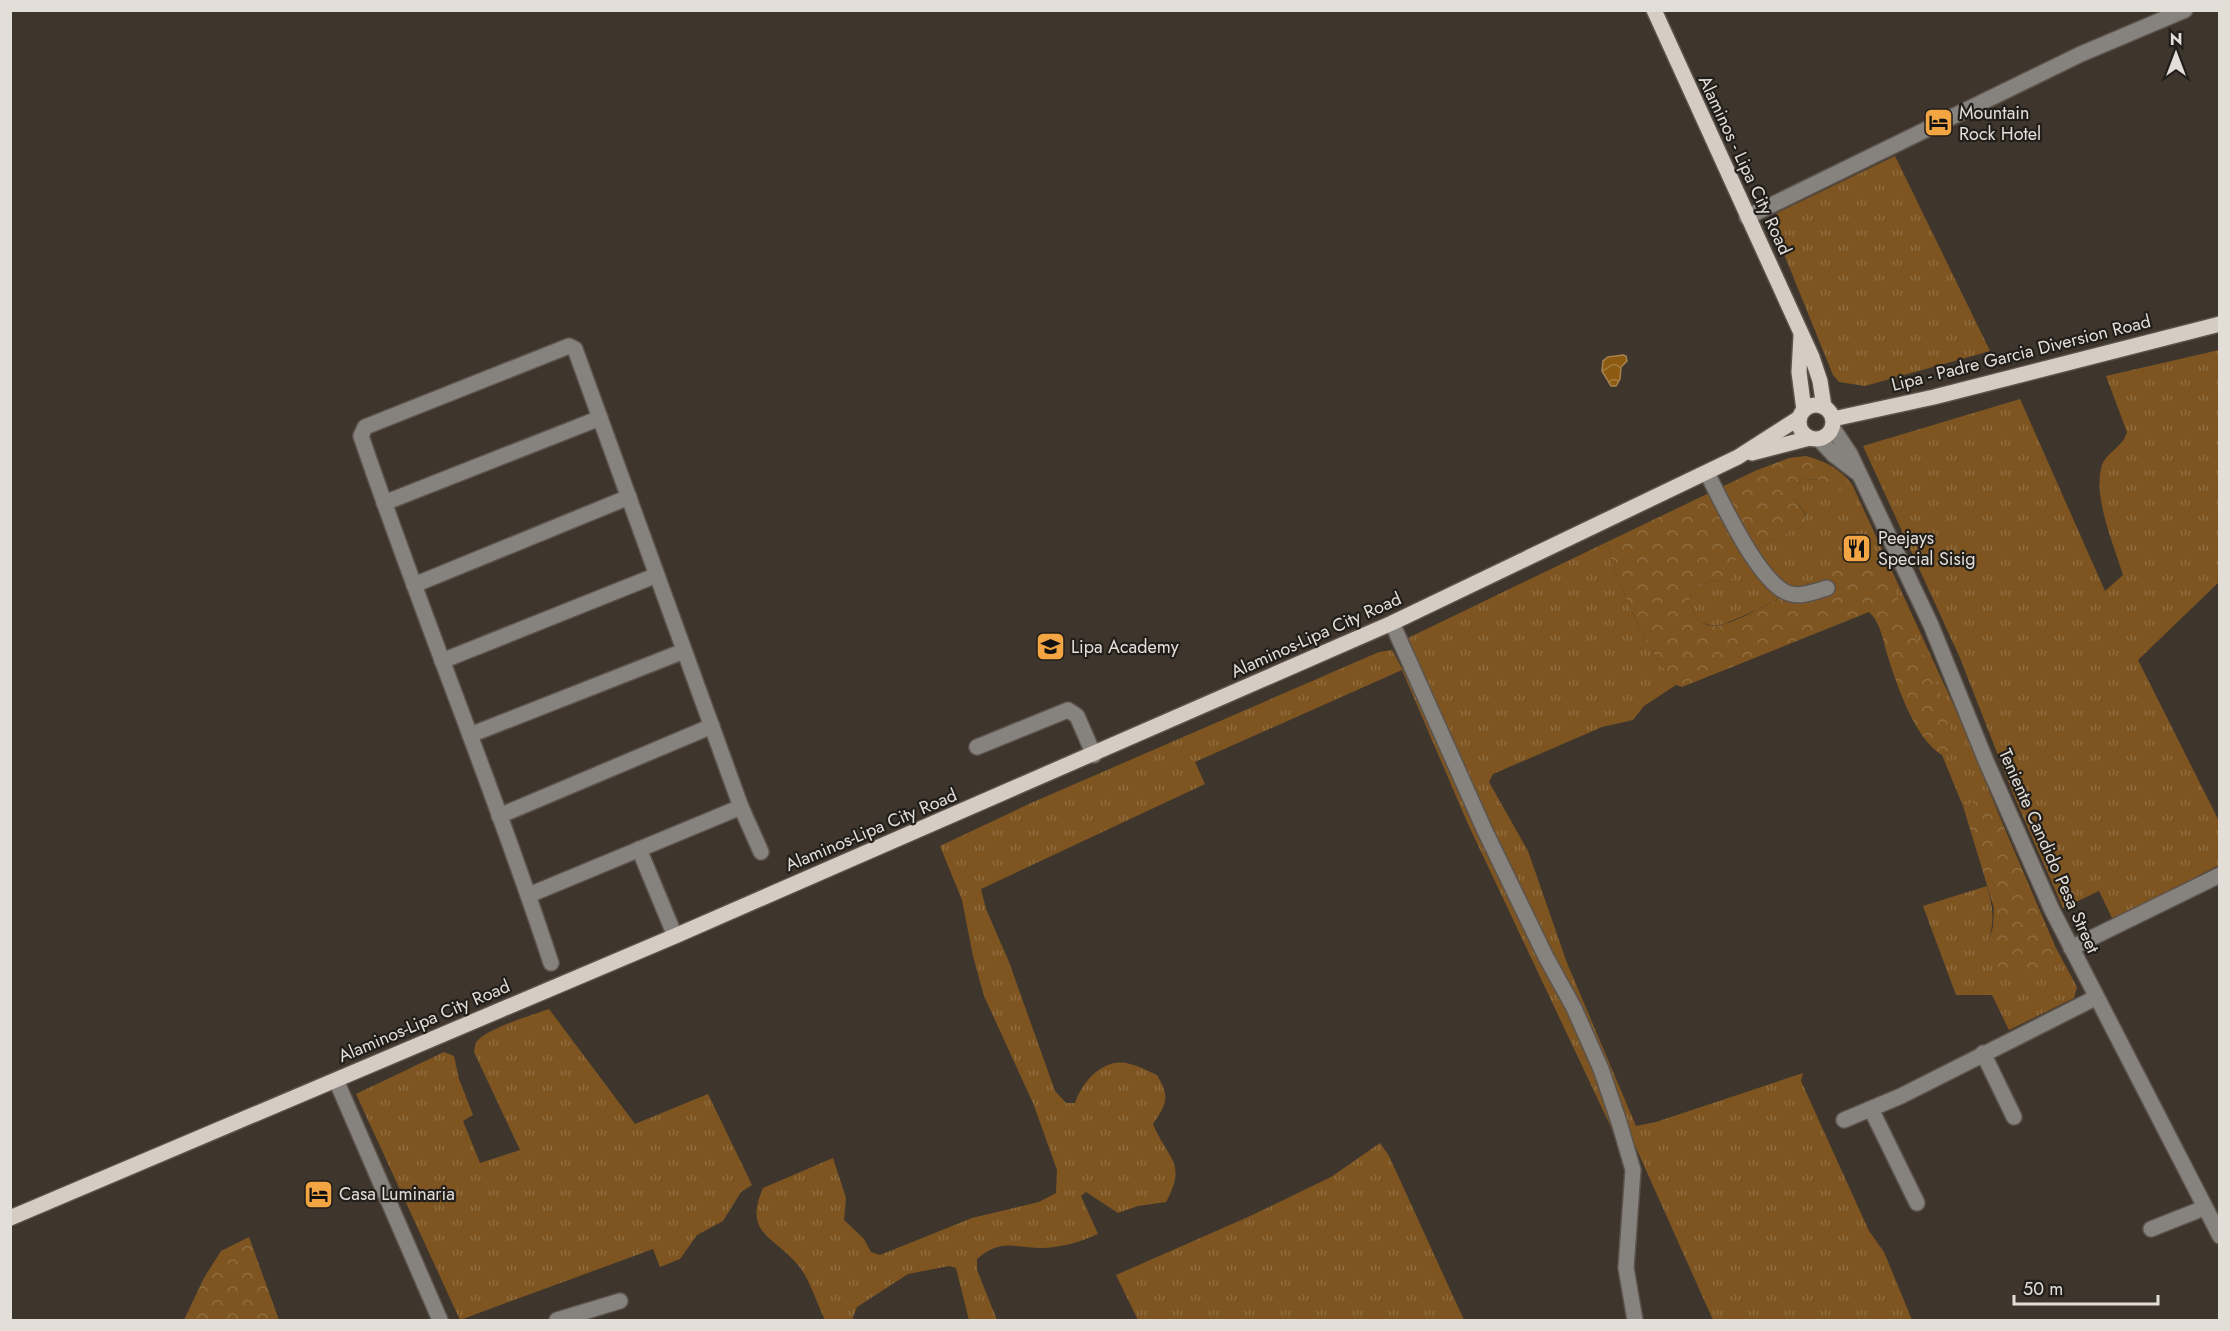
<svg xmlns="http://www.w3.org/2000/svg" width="2230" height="1331" font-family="Jost,sans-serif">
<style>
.grass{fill:url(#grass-tufts)}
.forest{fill:url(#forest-crowns)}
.water{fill:url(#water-waves);stroke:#a7824d;stroke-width:1.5}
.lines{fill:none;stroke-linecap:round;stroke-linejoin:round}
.minor-casing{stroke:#5c544c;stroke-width:18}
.major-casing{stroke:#5c544c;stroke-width:18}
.minor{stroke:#86827e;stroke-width:15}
.major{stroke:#d5ccc3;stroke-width:15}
.labels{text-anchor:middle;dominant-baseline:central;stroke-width:4.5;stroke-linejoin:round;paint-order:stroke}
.poi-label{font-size:18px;fill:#e3ded8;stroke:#221e1a;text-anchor:start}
.street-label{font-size:18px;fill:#e3ded8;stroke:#221e1a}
</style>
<defs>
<pattern id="grass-tufts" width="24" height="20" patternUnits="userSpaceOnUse" patternTransform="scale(1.5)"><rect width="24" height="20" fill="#7e5521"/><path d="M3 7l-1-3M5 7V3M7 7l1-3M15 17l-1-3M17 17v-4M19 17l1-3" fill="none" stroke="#906d40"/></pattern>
<pattern id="forest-crowns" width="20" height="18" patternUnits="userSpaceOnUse" patternTransform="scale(1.5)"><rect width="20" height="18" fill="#7e5521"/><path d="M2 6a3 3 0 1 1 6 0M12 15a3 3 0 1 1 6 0" fill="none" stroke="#906d40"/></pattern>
<pattern id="water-waves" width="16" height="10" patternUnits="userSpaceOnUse" patternTransform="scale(1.5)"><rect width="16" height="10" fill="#8d5a12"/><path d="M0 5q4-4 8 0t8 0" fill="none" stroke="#a2793f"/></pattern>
</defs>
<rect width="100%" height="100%" fill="#3e362d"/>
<g class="grass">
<polygon points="1895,156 1990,351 1865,386 1839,382 1833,375 1771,222 1777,213"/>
<path d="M 2219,350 L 2219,582 L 2138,660 L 2219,821 L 2219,865 L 2113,920 L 2099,891 L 2063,908 L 2014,796 L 1960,658 L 1863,446 L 2020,399 L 2105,591 L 2123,575 C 2114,545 2092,495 2102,465 C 2107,452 2123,447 2127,432 L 2106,376 Z"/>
<path d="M 1803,479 L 1821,480 L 1847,491 L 1852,484 L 1960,719 L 2001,820 C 1982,806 1992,797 1963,806 L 1942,755 L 1950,750 C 1927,682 1910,610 1869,550 L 1757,610 L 1724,624 L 1712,626 L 1698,621 L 1689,602 L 1692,590 L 1712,580 L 1722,582 L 1738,553 L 1802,527 L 1806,515 L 1794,498 L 1794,488 Z"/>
<path d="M 1607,542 C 1612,569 1639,631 1654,655 C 1660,666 1670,672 1676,685 L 1644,706 L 1633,720 L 1602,727 L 1493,774 L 1489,782 L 1528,851 L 1567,963 L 1636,1126 L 1656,1122 L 1803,1073 L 1801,1081 L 1869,1231 L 1884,1252 L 1912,1320 L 1713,1320 L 1633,1141 L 1618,1142 L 1468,824 L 1402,670 L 1195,762 L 1205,784 L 981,889 L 986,909 L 1009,962 L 1055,1091 L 1066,1103 L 1075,1103 C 1082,1083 1101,1059 1126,1063 C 1137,1065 1148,1071 1157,1075 C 1170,1097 1167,1103 1153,1124 C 1167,1159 1188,1162 1166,1202 L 1138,1206 L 1118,1213 L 1086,1192 L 1081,1196 L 1098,1234 C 1080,1242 1063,1247 1043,1248 C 1015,1248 1001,1238 977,1259 L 977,1270 L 997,1320 L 969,1320 L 956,1268 L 949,1266 L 908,1274 L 857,1307 L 852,1320 L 825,1320 C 817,1304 810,1279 798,1265 C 774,1236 743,1234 763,1188 L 833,1158 L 846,1198 L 844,1220 L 864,1239 L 871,1252 L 880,1255 L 972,1218 L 1039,1202 L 1056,1193 L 1057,1170 L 1033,1103 L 984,996 L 973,956 L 962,900 L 940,846 L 1031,803 L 1379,652 L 1392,650 L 1403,670 L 1417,663 L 1407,644 L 1408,638 Z"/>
<path d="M 1987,886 C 1993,907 1995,921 1988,942 L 2054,959 L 2056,948 L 2077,987 L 2074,998 L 2009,1030 L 1992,995 L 1956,995 L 1923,906 Z"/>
<path d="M 549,1009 L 635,1124 L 708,1094 L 752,1185 L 741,1192 L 723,1221 L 697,1235 L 680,1259 L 660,1267 L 653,1249 L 460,1320 L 356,1094 L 444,1052 L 454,1056 L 459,1079 L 473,1115 L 463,1121 L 480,1163 L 520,1150 L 474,1052 C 475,1047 475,1042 479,1039 C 494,1026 530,1016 549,1009 Z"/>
<polygon points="1380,1143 1389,1156 1464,1320 1138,1320 1116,1275 1248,1217 1331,1177"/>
</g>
<g class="forest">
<path d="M 1806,456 C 1825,461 1840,469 1852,484 L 1847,492 L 1821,480 L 1803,479 L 1794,488 L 1794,498 L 1806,516 L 1802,527 L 1738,553 L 1734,565 L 1734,578 L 1722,582 L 1712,580 L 1692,590 L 1689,602 L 1698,621 C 1702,622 1706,625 1711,626 C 1736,630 1837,562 1869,550 L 1878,559 L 1890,580 L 1946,705 L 1952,735 L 1950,750 L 1942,755 C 1914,738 1897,685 1887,654 C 1883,639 1880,622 1869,612 L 1682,687 L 1676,685 C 1670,672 1660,666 1654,655 C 1639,631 1612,569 1607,542 L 1757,470 L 1789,458 Z"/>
<polygon points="1980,801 1990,804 2001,820 2056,948 2055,959 2039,967 2007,975 1999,969 1988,942 1993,927 1994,908 1963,806"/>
<polygon points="249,1237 279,1320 184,1320 204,1278 221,1251"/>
</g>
<polygon class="water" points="1623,355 1626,356 1627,361 1621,367 1620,379 1616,386 1611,386 1602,371 1603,361 1608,357"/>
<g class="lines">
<defs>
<g id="minor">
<polyline points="1747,217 2081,54 2185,10"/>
<polyline points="1832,427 1850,454 1931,625 1986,761 2052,910 2220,1236"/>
<polyline points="1819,439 1834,455 1859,474"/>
<path d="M 1707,473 C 1721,500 1761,588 1791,594 C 1802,597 1816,591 1827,588"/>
<polyline points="384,503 600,418"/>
<polyline points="414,585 629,497"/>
<polyline points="1392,623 1485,831 1546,957 1574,1008 1601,1069 1619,1122 1633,1170 1626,1268 1635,1320"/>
<polyline points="442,661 657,575"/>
<polyline points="470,735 684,651"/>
<polyline points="977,747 1068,710 1077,716 1094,755"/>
<polyline points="499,816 712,726"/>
<polyline points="639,849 675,936"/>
<polyline points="529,895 741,807"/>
<polyline points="2071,948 2220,875"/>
<path d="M 551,963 C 493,786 421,613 361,436 L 365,427 L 569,346 L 575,349 L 741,807 L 761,852"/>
<polyline points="1983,1053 2014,1117"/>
<polyline points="336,1080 440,1320"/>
<polyline points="1871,1109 1917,1203"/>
<polyline points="1844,1120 1901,1096 2095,998"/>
<polyline points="2151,1229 2204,1208"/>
<polyline points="557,1320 620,1301"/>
</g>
<g id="major">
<polyline points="1654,10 1812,357 1820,381 1824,407"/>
<polyline points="1801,336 1799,372 1804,410"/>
<circle cx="1816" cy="422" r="17"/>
<polyline points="1833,419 1934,397 2220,324"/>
<polyline points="1752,453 1810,438"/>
<polyline points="10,1218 675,936 1392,623 1738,457 1799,418"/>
</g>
</defs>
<use href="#minor" class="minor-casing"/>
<use href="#major" class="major-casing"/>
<use href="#minor" class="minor"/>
<use href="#major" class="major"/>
</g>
<defs>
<symbol id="hotel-square" viewBox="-11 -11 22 22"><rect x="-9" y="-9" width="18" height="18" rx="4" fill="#f2a542" stroke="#221e1a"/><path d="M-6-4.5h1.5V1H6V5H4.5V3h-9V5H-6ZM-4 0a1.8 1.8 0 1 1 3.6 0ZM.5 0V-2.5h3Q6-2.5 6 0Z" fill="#111"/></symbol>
<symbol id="restaurant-square" viewBox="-11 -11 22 22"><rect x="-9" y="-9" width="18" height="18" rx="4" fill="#f2a542" stroke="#221e1a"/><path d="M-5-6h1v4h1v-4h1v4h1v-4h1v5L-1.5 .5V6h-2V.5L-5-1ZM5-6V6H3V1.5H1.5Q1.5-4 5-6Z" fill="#111"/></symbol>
<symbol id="school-square" viewBox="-11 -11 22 22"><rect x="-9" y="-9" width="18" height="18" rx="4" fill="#f2a542" stroke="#221e1a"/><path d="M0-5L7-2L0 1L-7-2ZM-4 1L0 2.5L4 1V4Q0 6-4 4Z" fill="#111"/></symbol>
</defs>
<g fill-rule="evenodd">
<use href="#hotel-square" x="1922" y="106" width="33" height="33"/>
<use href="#restaurant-square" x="1840" y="532" width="33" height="33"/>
<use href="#school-square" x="1034" y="630" width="33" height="33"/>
<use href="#hotel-square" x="302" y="1178" width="33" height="33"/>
</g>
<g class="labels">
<g class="poi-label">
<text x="1959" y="113">Mountain<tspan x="1959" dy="21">Rock Hotel</tspan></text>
<text x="1878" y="538">Peejays<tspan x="1878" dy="21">Special Sisig</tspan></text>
<text x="1071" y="647">Lipa Academy</text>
<text x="339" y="1194">Casa Luminaria</text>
</g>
<g class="street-label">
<text transform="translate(1745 165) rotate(65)">Alaminos - Lipa City Road</text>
<text transform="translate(2021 353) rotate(-14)">Lipa - Padre Garcia Diversion Road</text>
<text transform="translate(1316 635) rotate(-24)">Alaminos-Lipa City Road</text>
<text transform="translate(871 830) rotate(-23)">Alaminos-Lipa City Road</text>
<text transform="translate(2049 851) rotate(66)">Teniente Candido Pesa Street</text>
<text transform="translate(424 1021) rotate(-23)">Alaminos-Lipa City Road</text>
</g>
</g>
<rect width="2230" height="1331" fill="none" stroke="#e3ded8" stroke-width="24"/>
<g transform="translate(2176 54)" stroke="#221e1a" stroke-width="4.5" paint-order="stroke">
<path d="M0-4.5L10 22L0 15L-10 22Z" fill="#e3ded8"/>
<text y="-9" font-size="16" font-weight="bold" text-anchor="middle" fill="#e3ded8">N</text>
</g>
<path d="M2014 1295v9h144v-9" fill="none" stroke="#e3ded8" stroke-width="3"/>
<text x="2023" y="1295" font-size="18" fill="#e3ded8" stroke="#221e1a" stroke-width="4.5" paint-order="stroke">50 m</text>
</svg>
